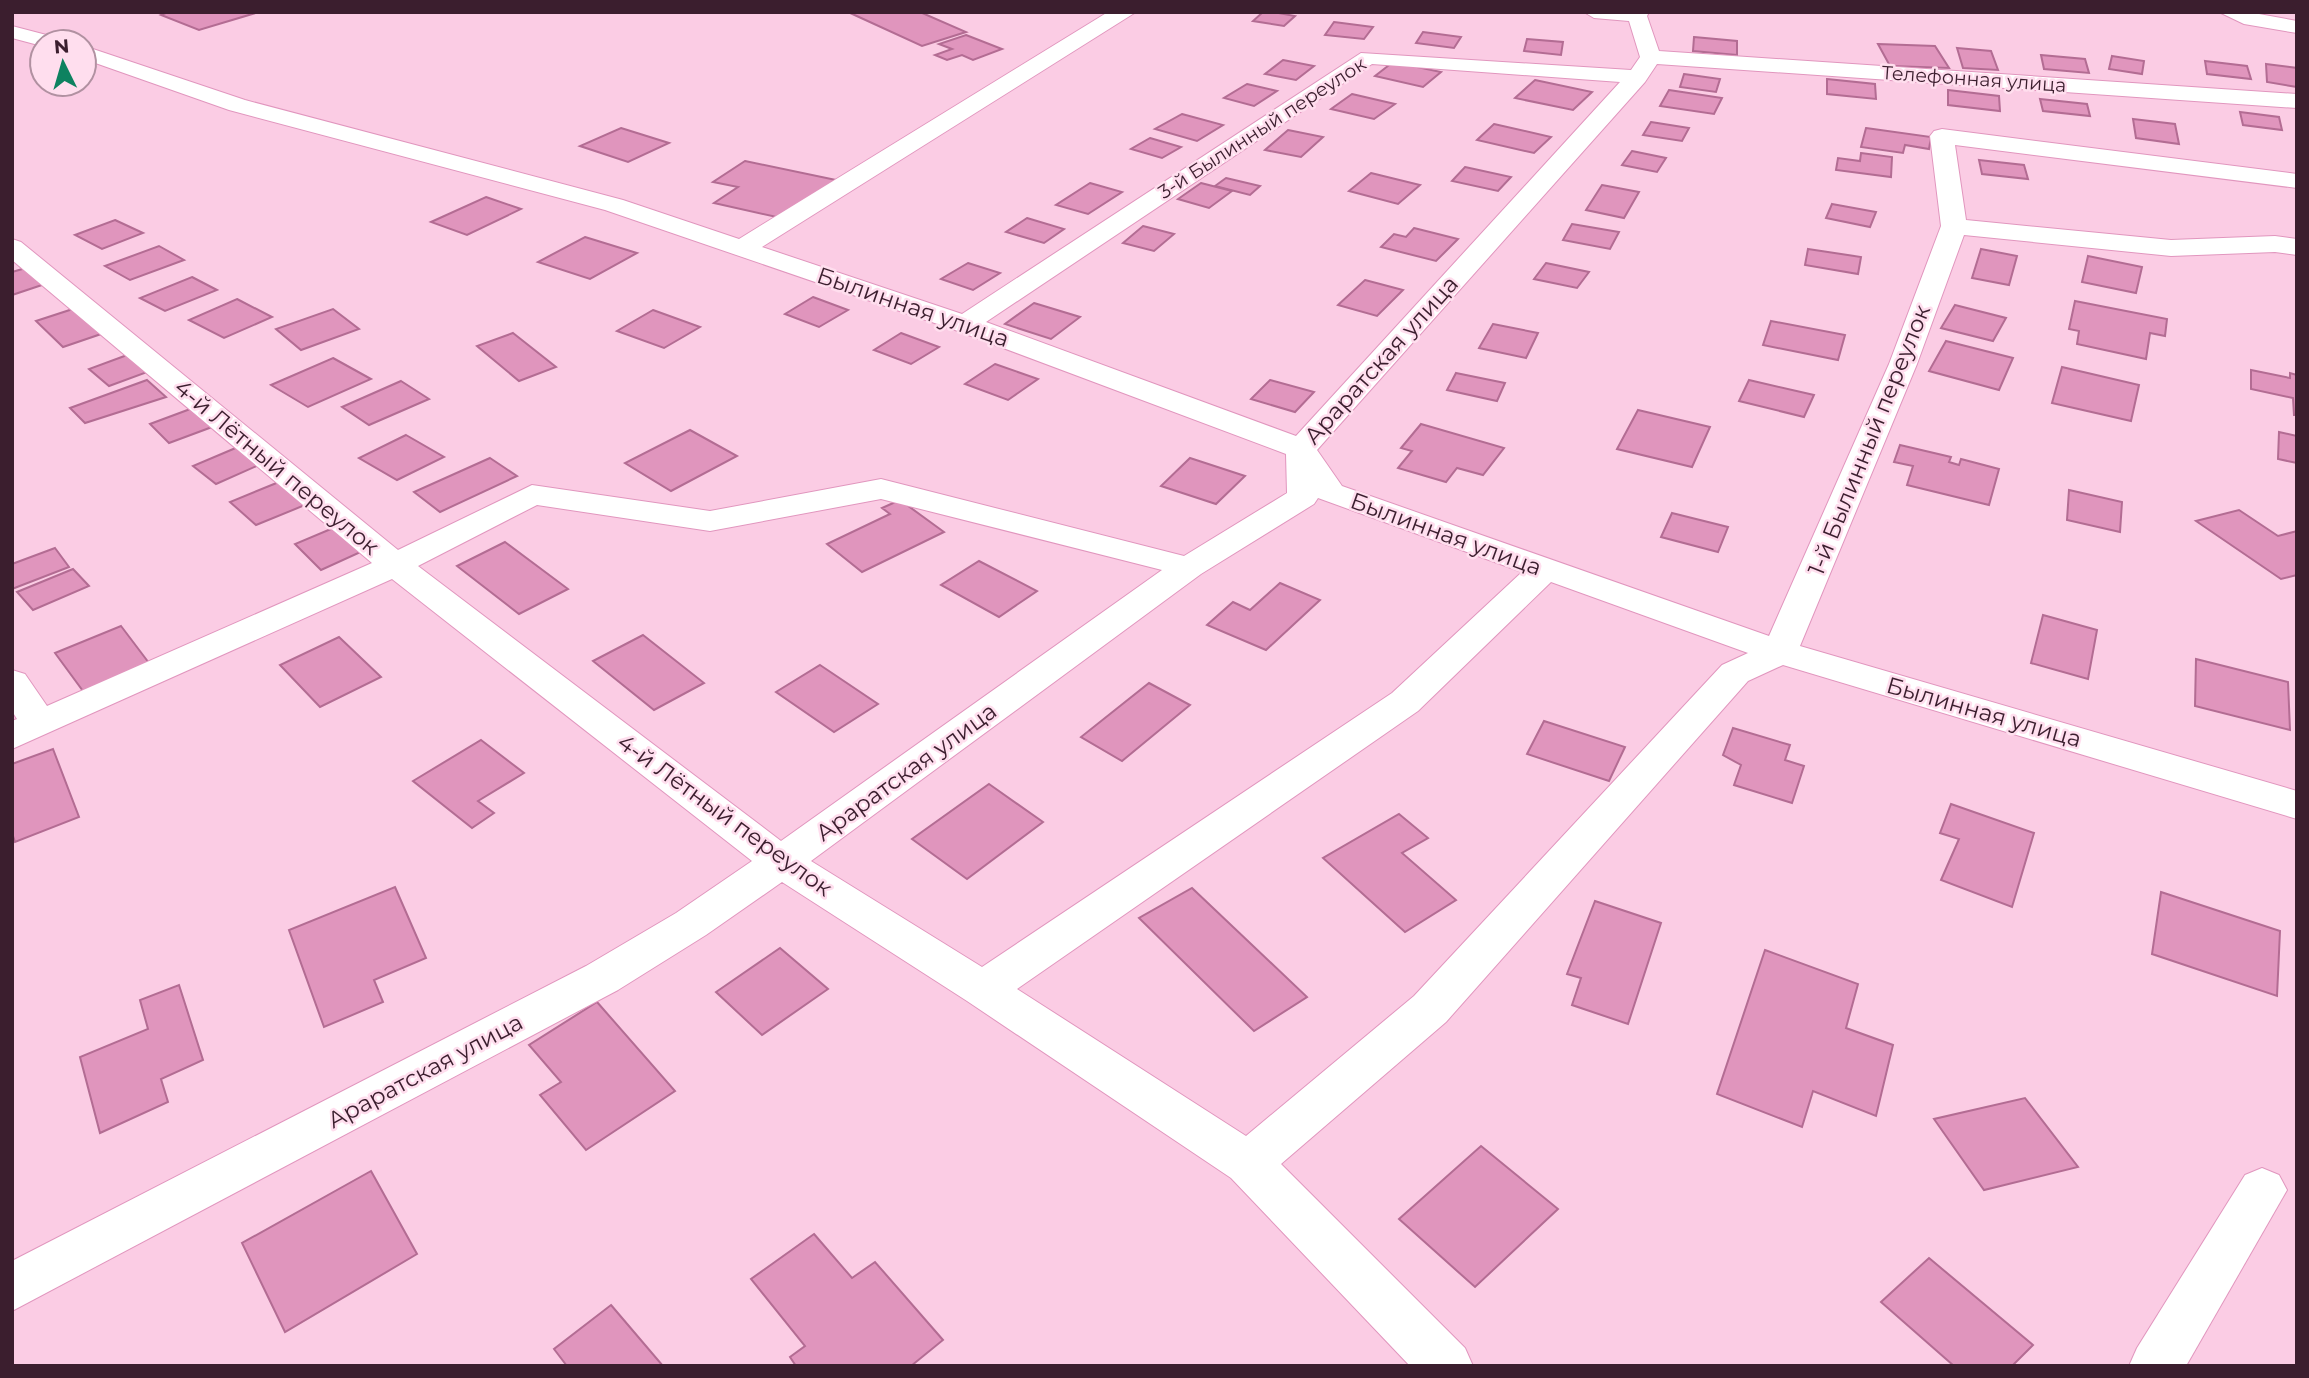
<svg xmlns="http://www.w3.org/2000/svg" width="2309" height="1378" font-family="Montserrat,sans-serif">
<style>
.building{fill:#e095bd;stroke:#b36c93;stroke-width:2}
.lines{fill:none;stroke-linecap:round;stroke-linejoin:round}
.minor-casing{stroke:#e196be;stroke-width:2}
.minor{fill:#fff;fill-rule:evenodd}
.labels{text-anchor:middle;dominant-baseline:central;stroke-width:5;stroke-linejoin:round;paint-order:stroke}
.far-street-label{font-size:19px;fill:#3b1e2e;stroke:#ffdeee}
.street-label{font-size:23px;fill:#3b1e2e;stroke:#ffdeee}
</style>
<rect width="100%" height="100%" fill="#fbcce4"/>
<g class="building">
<polygon points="168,12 259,12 199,30 161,15"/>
<polygon points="848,12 920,12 966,32 922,46"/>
<polygon points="1263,12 1273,12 1295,16 1284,26 1253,21"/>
<polygon points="1334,22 1373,27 1364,39 1325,35"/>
<polygon points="1423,32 1461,37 1454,48 1416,43"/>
<polygon points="966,35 1002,49 973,60 962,55 947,60 935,55 952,49 939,44"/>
<polygon points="1694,37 1737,41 1737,55 1693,51"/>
<polygon points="1527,39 1563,42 1561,55 1524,51"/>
<polygon points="1878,44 1935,46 1949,68 1890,66"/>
<polygon points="1957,48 1991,51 1998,70 1963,68"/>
<polygon points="2041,55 2085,59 2089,73 2044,69"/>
<polygon points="2112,56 2144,61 2142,74 2109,69"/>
<polygon points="1283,60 1314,66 1296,80 1265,74"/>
<polygon points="2205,61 2247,66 2251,79 2207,74"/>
<polygon points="1393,62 1441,72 1423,87 1375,76"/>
<polygon points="2266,64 2297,68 2297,87 2267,82"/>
<polygon points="1684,74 1720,79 1716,92 1680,87"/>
<polygon points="1827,79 1875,84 1876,99 1827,94"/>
<polygon points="1535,80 1592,92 1573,110 1515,98"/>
<polygon points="1247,84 1277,91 1254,106 1224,98"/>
<polygon points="1669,90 1722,98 1714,114 1660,106"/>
<polygon points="1948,90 1999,96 2000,111 1948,105"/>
<polygon points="1352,94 1395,104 1374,119 1331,109"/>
<polygon points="2040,99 2087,104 2090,116 2043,111"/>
<polygon points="2240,112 2279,117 2282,130 2243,125"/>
<polygon points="1182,114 1223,125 1197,141 1155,129"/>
<polygon points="2133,119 2175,124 2179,144 2136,138"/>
<polygon points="1651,122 1689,128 1682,141 1643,135"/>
<polygon points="1494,124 1551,137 1534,153 1477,140"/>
<polygon points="621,128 669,143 628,162 580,146"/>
<polygon points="1866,128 1931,137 1929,149 1905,145 1903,153 1861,147"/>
<polygon points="1288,130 1323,137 1301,157 1265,150"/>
<polygon points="1150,138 1181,147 1162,158 1131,149"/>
<polygon points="1632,151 1666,158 1657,172 1622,165"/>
<polygon points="1861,153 1892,157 1891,177 1836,170 1838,158 1860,161"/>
<polygon points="1979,160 2024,165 2028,179 1982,174"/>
<polygon points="745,161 836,180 781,218 714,203 738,187 713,182"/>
<polygon points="1465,167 1511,177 1498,191 1452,181"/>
<polygon points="1371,173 1420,185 1398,204 1349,191"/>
<polygon points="1226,178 1260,186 1250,195 1215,186"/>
<polygon points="1090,183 1122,192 1088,214 1056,205"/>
<polygon points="1201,183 1232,191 1209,208 1178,199"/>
<polygon points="1602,185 1639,192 1624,218 1586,210"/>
<polygon points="486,197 521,209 467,235 431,222"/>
<polygon points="1832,204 1876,212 1870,227 1826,218"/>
<polygon points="1027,218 1064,229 1044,243 1006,232"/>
<polygon points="115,220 143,233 102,249 75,235"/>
<polygon points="1572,224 1619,232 1610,249 1563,240"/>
<polygon points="1143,226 1174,234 1154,251 1123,243"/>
<polygon points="1414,228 1458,239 1436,261 1381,247 1394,234 1406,237"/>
<polygon points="585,237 637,253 590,279 538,262"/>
<polygon points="159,246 184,260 130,280 105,266"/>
<polygon points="1808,249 1861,257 1858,274 1805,265"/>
<polygon points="1981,249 2017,256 2009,285 1972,278"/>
<polygon points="2088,256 2142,267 2136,293 2082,282"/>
<polygon points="968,263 1000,273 973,290 941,279"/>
<polygon points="1546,263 1589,272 1577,288 1534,279"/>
<polygon points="26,268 42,285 12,295 12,272"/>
<polygon points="192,277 217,290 165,311 140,298"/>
<polygon points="1365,280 1403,290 1377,316 1338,305"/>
<polygon points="813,297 848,310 819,327 785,314"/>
<polygon points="237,299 272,317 224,338 189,320"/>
<polygon points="2075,301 2167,319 2165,336 2150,333 2146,359 2077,344 2079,331 2069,329"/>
<polygon points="1034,303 1080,317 1051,339 1005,324"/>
<polygon points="1955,305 2006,318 1993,341 1941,328"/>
<polygon points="76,308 104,333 63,347 36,321"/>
<polygon points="333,309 359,329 301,350 276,329"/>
<polygon points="653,310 700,327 664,348 617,331"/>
<polygon points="1771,321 1845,335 1838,360 1763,345"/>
<polygon points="1493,324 1538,333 1526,358 1479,348"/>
<polygon points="513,333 556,367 519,381 477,346"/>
<polygon points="901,333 939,347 911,364 874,350"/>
<polygon points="1946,341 2013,358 1999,390 1929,371"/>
<polygon points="130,354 150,371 109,386 89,369"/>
<polygon points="333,358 371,379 308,407 271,385"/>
<polygon points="995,364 1038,379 1008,400 965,384"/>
<polygon points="2062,367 2139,385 2131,421 2052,403"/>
<polygon points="2251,370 2290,378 2290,373 2297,375 2297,415 2294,415 2293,398 2251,389"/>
<polygon points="1456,373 1505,383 1497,401 1447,390"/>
<polygon points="147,380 166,397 85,423 70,408"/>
<polygon points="1270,380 1314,392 1295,412 1251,399"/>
<polygon points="1749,380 1814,395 1804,417 1739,401"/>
<polygon points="401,381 429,399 369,425 342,407"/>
<polygon points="193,408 212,427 169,443 150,424"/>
<polygon points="1638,410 1710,427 1692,467 1617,449"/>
<polygon points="1421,424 1504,448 1483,475 1457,468 1446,482 1398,468 1412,451 1401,448"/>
<polygon points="690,430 737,456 671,491 625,463"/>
<polygon points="2279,432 2297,436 2297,463 2278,459"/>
<polygon points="406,435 444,457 397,480 359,458"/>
<polygon points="1900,445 1951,457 1949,462 1959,465 1961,459 1999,469 1989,505 1907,485 1913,466 1894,462"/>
<polygon points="238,447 261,464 216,484 193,466"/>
<polygon points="490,458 517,476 440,512 414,492"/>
<polygon points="1190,458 1245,476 1216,504 1161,486"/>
<polygon points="279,482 305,505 256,525 230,502"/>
<polygon points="2069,490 2122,502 2120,532 2067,520"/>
<polygon points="900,500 944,532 862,572 827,544 890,514 882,508"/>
<polygon points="2239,510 2278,536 2297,531 2297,575 2281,579 2196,521"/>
<polygon points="1672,513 1728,527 1718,552 1661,537"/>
<polygon points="338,526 365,550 321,570 295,544"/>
<polygon points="505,542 568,589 519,614 457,566"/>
<polygon points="55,548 69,567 12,589 12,564"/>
<polygon points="979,561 1037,591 999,617 941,585"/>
<polygon points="73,569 89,586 33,610 17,592"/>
<polygon points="1280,583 1320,600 1266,650 1207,625 1233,602 1250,610"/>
<polygon points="2043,615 2097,630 2088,679 2031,663"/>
<polygon points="121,626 149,663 83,691 55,653"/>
<polygon points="643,635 704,683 654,710 593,661"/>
<polygon points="339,637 381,677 320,707 280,665"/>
<polygon points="2196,659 2288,682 2290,730 2195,706"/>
<polygon points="820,665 878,704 834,732 776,692"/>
<polygon points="1149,683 1190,705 1122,761 1081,737"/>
<polygon points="1544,721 1625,747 1609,781 1527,754"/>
<polygon points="1733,728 1790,745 1785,760 1804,766 1792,803 1734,785 1741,765 1723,755"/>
<polygon points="481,740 524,773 478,801 494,813 472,828 413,781"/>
<polygon points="53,749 79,817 15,842 12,833 12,764"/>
<polygon points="989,784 1043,822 967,879 912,839"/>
<polygon points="1951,804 2034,833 2012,907 1941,880 1959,839 1940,833"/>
<polygon points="1399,814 1428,838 1402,853 1456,900 1405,932 1323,858"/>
<polygon points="395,887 426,958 374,980 383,1002 324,1027 289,930"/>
<polygon points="1192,888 1307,997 1254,1031 1139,918"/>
<polygon points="2161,892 2280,931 2277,996 2152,954"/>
<polygon points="1595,901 1661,923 1628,1024 1572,1005 1581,978 1567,974"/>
<polygon points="780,948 828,989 762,1035 716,992"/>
<polygon points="1765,950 1858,984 1846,1028 1893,1045 1876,1116 1813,1091 1802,1127 1717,1094"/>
<polygon points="179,985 203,1060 161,1079 168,1102 100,1133 80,1057 148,1029 140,1000"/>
<polygon points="597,1002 675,1091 586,1150 540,1095 561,1082 529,1045"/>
<polygon points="2025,1098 2078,1167 1984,1190 1934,1119"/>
<polygon points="1481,1146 1558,1209 1475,1287 1399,1219"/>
<polygon points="371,1171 417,1254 285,1332 242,1243"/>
<polygon points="814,1234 852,1278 875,1262 943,1340 911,1366 796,1366 790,1357 805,1346 751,1279"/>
<polygon points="1929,1258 2033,1345 2012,1366 1954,1366 1881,1302"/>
<polygon points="611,1305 663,1366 567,1366 554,1349"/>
</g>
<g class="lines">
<defs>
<g id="minor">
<path d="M 1108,12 L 1136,12 L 762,247 L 962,314 L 1361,53 L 1631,70 L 1640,57 L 1629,21 L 1594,18 L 1584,12 L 1649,12 L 1647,16 L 1659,51 L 2297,94 L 2297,108 L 1657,64 L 1645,82 L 1317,450 L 1342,486 L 1769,636 L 1889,364 L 1941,226 L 1930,136 L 1934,131 L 1942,129 L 2297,174 L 2297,188 L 1955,145 L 1966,220 L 2171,240 L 2275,236 L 2297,239 L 2297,255 L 2275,252 L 2171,256 L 1964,235 L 1917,364 L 1800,646 L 2297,791 L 2297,819 L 1783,665 L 1748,681 L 1446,1022 L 1281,1164 L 1465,1348 L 1473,1366 L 1410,1366 L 1231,1178 L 967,1001 L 782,882 L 706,935 L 618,990 L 12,1311 L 12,1261 L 586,966 L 676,913 L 752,861 L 392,579 L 12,749 L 12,721 L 17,719 L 12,711 L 12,670 L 25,674 L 47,706 L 372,563 L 12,260 L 12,239 L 21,242 L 398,550 L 532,485 L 710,511 L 881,479 L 1184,556 L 1287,493 L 1286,454 L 955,330 L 605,210 L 229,110 L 84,59 L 84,46 L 245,100 L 623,200 L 739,239 ZM 1372,64 L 1620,82 L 1296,436 L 986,322 ZM 1318,498 L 1522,572 L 1392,693 L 982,967 L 811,861 L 1201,574 L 1314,504 ZM 881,499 L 1162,570 L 781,841 L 418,566 L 537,505 L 710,531 ZM 1551,582 L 1748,653 L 1722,665 L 1414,996 L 1246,1136 L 1017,989 L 1418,711 Z"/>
<polygon points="2219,12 2248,12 2297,21 2297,33 2244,24"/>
<polygon points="12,26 58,38 61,42 42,42 42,46 12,38"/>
<polygon points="2262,1168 2279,1175 2287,1190 2186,1366 2129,1366 2137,1348 2245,1175"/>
</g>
</defs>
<use href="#minor" class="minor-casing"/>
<use href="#minor" class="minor"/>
</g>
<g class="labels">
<g class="far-street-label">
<text transform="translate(1974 79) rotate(4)">Телефонная улица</text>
<text transform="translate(1262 128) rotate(-33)">3-й Былинный переулок</text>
</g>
<g class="street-label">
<text transform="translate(913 307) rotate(19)">Былинная улица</text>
<text transform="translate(1381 360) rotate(-48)">Араратская улица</text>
<text transform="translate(1869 440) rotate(-68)">1-й Былинный переулок</text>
<text transform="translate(277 467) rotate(40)">4-й Лётный переулок</text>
<text transform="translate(1446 534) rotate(20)">Былинная улица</text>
<text transform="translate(1984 712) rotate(16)">Былинная улица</text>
<text transform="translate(906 772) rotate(-36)">Араратская улица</text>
<text transform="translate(725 815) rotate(36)">4-й Лётный переулок</text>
<text transform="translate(425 1071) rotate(-28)">Араратская улица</text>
</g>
</g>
<rect width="2309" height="1378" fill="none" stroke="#3b1e2e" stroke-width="28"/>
<g transform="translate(63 63) rotate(355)"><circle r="33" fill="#ffdeee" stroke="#b191a1" stroke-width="2"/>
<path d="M0-5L12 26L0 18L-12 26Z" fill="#0e8260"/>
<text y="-10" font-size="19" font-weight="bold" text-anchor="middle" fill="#3b1e2e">N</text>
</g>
</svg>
